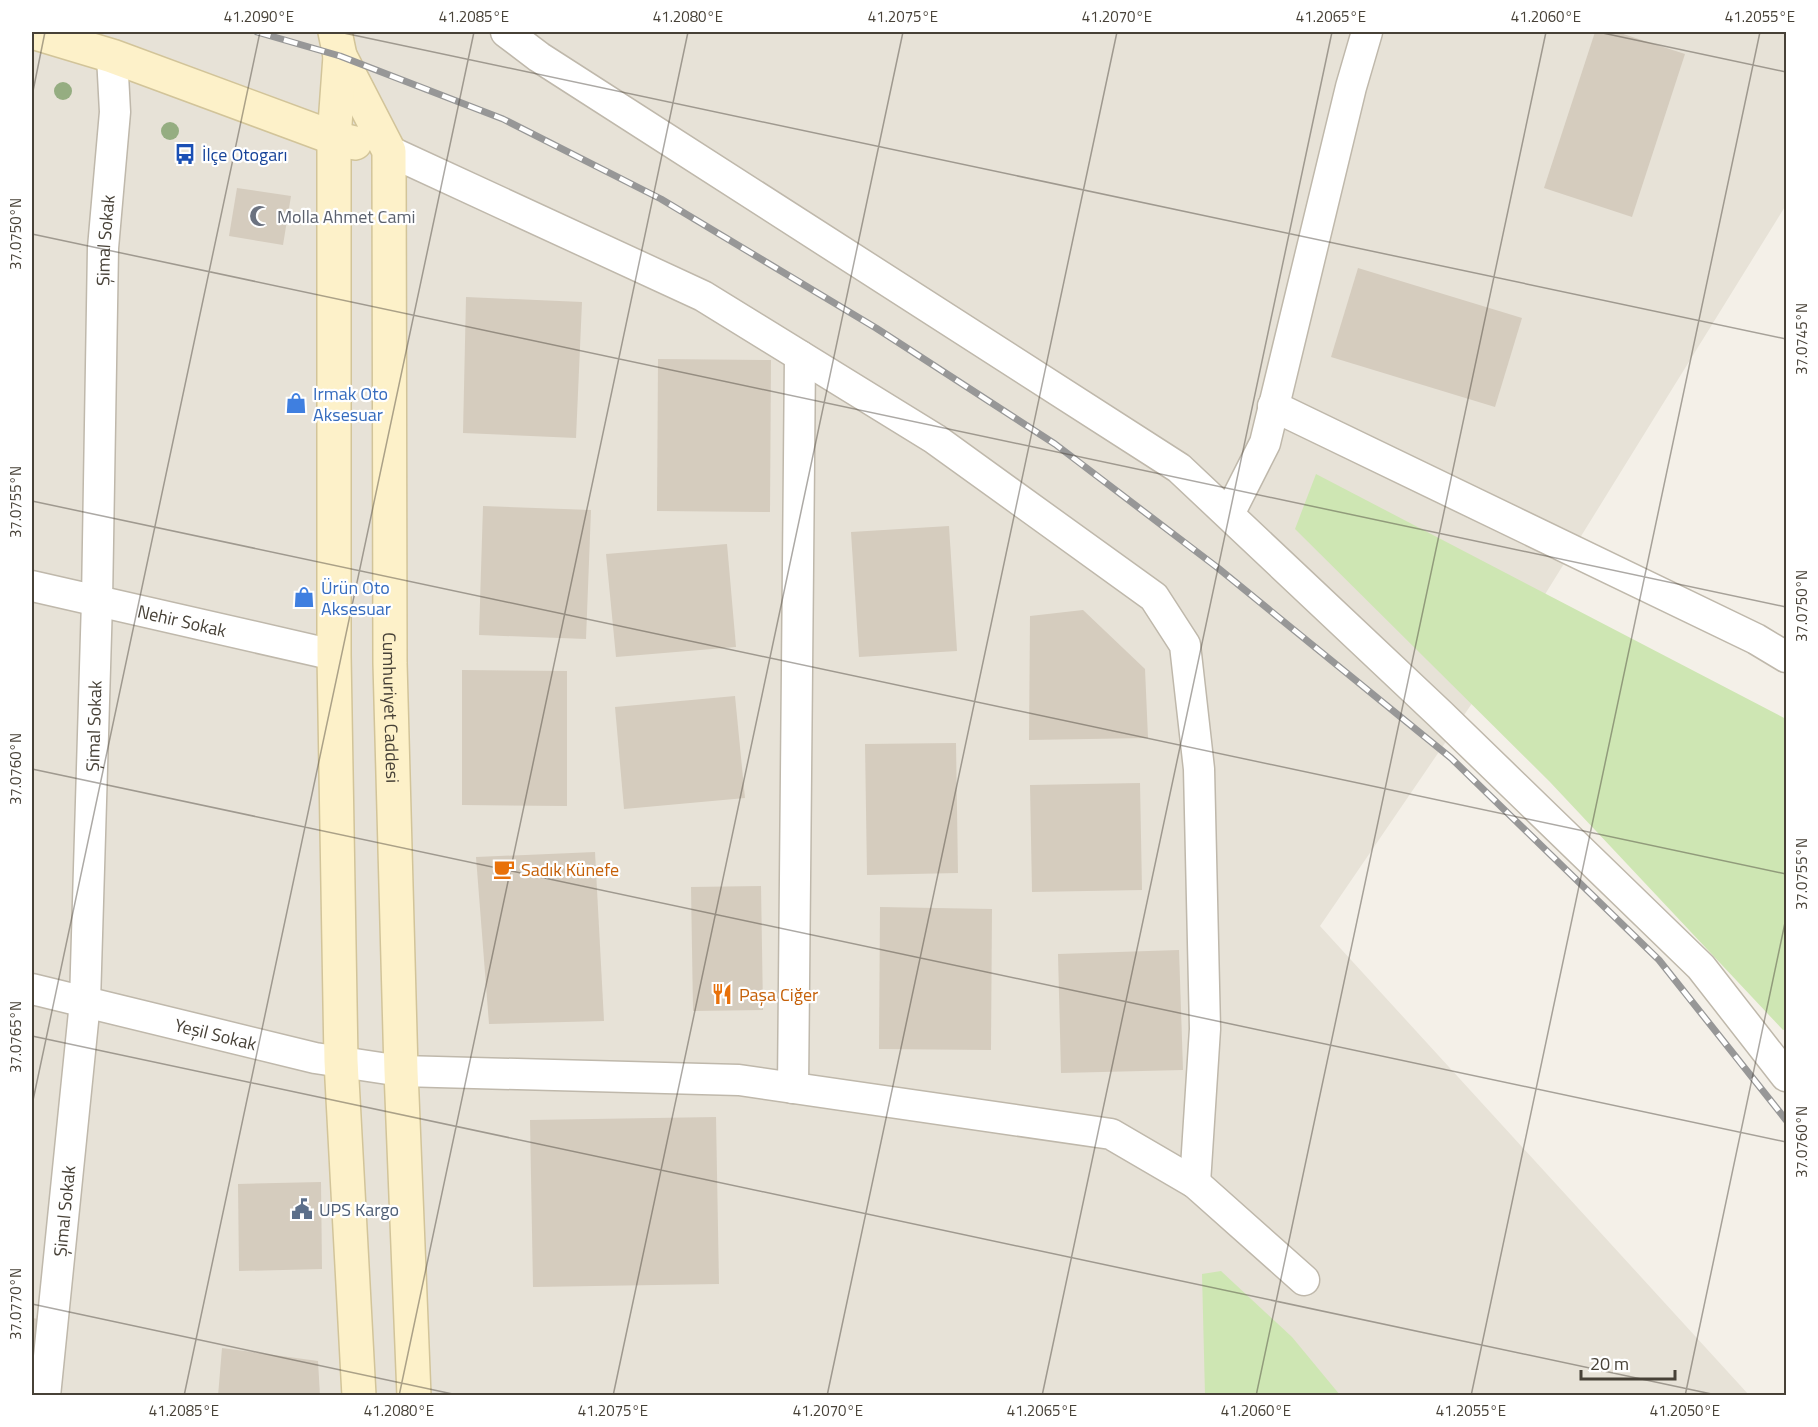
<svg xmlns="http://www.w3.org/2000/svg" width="1818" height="1427" font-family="'Titillium Web',sans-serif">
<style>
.residential{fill:#e7e2d7}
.green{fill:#cee6b3}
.building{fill:#d5ccbe}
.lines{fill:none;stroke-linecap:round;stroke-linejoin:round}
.street-casing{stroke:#bfb8ab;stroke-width:33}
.secondary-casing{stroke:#d2c499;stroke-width:36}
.street{stroke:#fff;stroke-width:30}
.secondary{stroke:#fdf1c9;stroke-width:33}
.rail-casing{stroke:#979797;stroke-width:7}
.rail{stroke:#fff;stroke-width:4.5;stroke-dasharray:14;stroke-linecap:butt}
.tree{fill:#95ad81}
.ticks{fill:none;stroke:#474137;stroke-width:1.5;stroke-opacity:0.45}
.labels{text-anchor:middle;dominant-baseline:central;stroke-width:4.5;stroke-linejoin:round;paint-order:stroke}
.transit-label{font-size:18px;fill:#164399;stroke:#fff;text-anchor:start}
.worship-label{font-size:18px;fill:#5b616d;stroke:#fff;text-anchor:start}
.street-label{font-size:18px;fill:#474137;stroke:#fff}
.shop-label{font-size:18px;fill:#366cbe;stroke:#fff;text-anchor:start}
.food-label{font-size:18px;fill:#c56008;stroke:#fff;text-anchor:start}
.service-label{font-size:18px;fill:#4e5e75;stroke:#fff;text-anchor:start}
.neatline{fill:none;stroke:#474137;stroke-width:2}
.ticks-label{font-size:15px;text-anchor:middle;fill:#474137}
</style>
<rect width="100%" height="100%" fill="#f4f0e8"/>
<polygon class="residential" points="32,32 1786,32 1786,205 1531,617 1320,926 1749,1395 32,1395"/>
<g class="green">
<polygon points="1316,474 1786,719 1786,1029 1783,1030 1549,781 1295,529"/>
<polygon points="1221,1271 1292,1337 1340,1395 1205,1395 1202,1274"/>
</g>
<g class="building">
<polygon points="1595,32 1617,32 1685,54 1632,217 1544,188"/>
<polygon points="237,188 291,196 283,245 229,236"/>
<polygon points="1358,268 1522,318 1495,407 1331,357"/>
<polygon points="466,297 582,302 576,438 463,433"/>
<polygon points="658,359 771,360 770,512 657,511"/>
<polygon points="483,506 591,510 586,639 479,635"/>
<polygon points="949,526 957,651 859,657 851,532"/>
<polygon points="727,544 736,647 616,657 606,554"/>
<polygon points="1083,610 1145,669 1148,738 1029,740 1030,616"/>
<polygon points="462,670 567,671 567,806 462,805"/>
<polygon points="735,696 745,798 624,809 615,707"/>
<polygon points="956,743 958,873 867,875 865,744"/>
<polygon points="1140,783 1142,890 1032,892 1030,785"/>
<polygon points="595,852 604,1021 489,1024 476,857"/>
<polygon points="761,886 763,1010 693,1011 691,887"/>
<polygon points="880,907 992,909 991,1050 879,1049"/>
<polygon points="1179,950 1183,1070 1061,1073 1058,954"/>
<polygon points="716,1117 719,1284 533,1287 530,1120"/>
<polygon points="321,1182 322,1269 239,1271 238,1184"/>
<polygon points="32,1318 39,1319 33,1352 32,1352"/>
<polygon points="222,1348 318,1361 320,1396 218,1396"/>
</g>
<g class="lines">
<defs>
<g id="street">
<polyline points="506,32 539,57 1179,468 1440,714 1701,967 1786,1076"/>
<polyline points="389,151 703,296 935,439 1154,597 1185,645 1199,769 1205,1029 1195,1183"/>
<polyline points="1273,406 1756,639 1786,657"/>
<polyline points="1229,514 1265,443 1351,87 1367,32"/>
<path id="s1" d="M 32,586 L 334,655"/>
<path id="s2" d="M 32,989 L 315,1058 L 401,1071 L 739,1080 L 1111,1134 L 1195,1183 L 1304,1280"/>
<polyline points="793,1088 800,356"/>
<path id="s3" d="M 45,1396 L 85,1002 L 97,601 L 103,248 L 115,112 L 112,56"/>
</g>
<g id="secondary">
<polyline points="32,32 112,56 334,138 355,143"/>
<path id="s4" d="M 335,32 L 340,56 L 389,151 L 390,663 L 401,1071 L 414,1396"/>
<polyline points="340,56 334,138 334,655 341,1061 359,1396"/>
</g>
</defs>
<use href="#street" class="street-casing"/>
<use href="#secondary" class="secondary-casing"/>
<use href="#street" class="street"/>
<use href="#secondary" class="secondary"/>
<defs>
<polyline id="rail" points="257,32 340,56 503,119 661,199 876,328 1055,444 1218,568 1451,758 1659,960 1786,1120"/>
</defs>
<use href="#rail" class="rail-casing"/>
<use href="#rail" class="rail"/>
</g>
<g class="tree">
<circle cx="63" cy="91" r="9"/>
<circle cx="170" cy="131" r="9"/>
</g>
<path class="ticks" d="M 339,32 L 1786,339M 1598,32 L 1786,72M 32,96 L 45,32M 32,234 L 1786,607M 32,501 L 1786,874M 32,769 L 1786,1142M 32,1036 L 1721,1396M 32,1105 L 260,32M 32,1304 L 462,1396M 184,1396 L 474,32M 399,1396 L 688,32M 613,1396 L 903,32M 827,1396 L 1117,32M 1042,1396 L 1332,32M 1256,1396 L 1546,32M 1471,1396 L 1760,32M 1685,1396 L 1786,918"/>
<defs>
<symbol id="bus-bare" viewBox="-9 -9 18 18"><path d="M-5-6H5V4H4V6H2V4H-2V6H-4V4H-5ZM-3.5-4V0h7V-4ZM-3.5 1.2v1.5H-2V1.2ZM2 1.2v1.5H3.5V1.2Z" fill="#1a4fb4" stroke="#fff" stroke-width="2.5" paint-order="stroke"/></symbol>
<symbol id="mosque-bare" viewBox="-9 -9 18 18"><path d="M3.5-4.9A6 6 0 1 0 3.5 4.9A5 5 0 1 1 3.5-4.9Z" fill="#6b7280" stroke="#fff" stroke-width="2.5" paint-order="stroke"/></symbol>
<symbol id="shop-bare" viewBox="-9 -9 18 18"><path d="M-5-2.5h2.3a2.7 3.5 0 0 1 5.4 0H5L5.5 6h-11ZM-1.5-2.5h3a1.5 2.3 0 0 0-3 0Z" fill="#3f7fe0" stroke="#fff" stroke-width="2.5" paint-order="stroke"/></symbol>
<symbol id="cafe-bare" viewBox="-9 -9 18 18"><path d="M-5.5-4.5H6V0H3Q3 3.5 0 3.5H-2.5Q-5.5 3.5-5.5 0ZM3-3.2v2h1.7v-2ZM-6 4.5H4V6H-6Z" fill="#e8710a" stroke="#fff" stroke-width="2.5" paint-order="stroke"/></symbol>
<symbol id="restaurant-bare" viewBox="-9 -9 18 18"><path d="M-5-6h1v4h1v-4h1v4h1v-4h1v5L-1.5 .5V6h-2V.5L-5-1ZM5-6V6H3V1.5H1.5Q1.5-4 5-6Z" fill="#e8710a" stroke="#fff" stroke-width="2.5" paint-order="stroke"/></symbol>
<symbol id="civic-bare" viewBox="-9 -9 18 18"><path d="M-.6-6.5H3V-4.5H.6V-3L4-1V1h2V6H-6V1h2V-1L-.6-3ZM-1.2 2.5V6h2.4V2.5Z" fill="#5c6f8a" stroke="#fff" stroke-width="2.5" paint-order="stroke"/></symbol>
</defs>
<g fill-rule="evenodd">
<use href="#bus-bare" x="170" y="139" width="30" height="30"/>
<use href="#mosque-bare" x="245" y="201" width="30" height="30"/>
<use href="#shop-bare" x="281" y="388" width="30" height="30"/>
<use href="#shop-bare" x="289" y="582" width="30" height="30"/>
<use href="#cafe-bare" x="489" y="854" width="30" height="30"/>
<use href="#restaurant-bare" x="707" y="979" width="30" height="30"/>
<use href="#civic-bare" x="287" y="1194" width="30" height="30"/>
</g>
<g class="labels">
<g class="transit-label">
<text x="202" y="154">İlçe Otogarı</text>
</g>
<g class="worship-label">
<text x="277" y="216">Molla Ahmet Cami</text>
</g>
<g class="street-label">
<text stroke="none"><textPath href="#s3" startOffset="1158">Şimal Sokak</textPath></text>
<text stroke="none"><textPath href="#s1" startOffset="154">Nehir Sokak</textPath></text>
<text stroke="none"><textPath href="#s4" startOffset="688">Cumhuriyet Caddesi</textPath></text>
<text stroke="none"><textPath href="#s3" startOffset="672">Şimal Sokak</textPath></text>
<text stroke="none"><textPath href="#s2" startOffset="189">Yeşil Sokak</textPath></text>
<text stroke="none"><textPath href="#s3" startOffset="186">Şimal Sokak</textPath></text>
</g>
<g class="shop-label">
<text x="313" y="393">Irmak Oto<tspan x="313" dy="21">Aksesuar</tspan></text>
<text x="321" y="587">Ürün Oto<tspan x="321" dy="21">Aksesuar</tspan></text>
</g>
<g class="food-label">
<text x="521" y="869">Sadık Künefe</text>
<text x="739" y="994">Paşa Ciğer</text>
</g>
<g class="service-label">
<text x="319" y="1209">UPS Kargo</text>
</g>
</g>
<rect width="1818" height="1427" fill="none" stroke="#ffffff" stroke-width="66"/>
<path d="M1581 1370v9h94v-9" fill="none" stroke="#474137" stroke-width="3"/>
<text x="1590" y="1370" font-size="18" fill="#474137" stroke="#ffffff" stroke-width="4.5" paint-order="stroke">20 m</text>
<rect x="33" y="33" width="1752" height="1361" class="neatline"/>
<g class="ticks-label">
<text x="259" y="22">41.2090°E</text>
<text x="474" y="22">41.2085°E</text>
<text x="688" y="22">41.2080°E</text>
<text x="903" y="22">41.2075°E</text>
<text x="1117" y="22">41.2070°E</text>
<text x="1331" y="22">41.2065°E</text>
<text x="1546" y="22">41.2060°E</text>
<text x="1760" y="22">41.2055°E</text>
<text transform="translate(16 234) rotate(-90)" y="5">37.0750°N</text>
<text transform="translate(1802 339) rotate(-90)" y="5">37.0745°N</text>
<text transform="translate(16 502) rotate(-90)" y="5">37.0755°N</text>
<text transform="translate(1802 606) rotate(-90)" y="5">37.0750°N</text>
<text transform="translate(16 769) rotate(-90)" y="5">37.0760°N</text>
<text transform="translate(1802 874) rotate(-90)" y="5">37.0755°N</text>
<text transform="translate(16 1037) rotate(-90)" y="5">37.0765°N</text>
<text transform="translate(1802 1142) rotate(-90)" y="5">37.0760°N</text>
<text transform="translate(16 1304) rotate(-90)" y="5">37.0770°N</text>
<text x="184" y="1416">41.2085°E</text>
<text x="399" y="1416">41.2080°E</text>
<text x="613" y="1416">41.2075°E</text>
<text x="828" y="1416">41.2070°E</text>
<text x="1042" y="1416">41.2065°E</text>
<text x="1256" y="1416">41.2060°E</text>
<text x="1471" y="1416">41.2055°E</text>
<text x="1685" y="1416">41.2050°E</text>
</g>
</svg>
